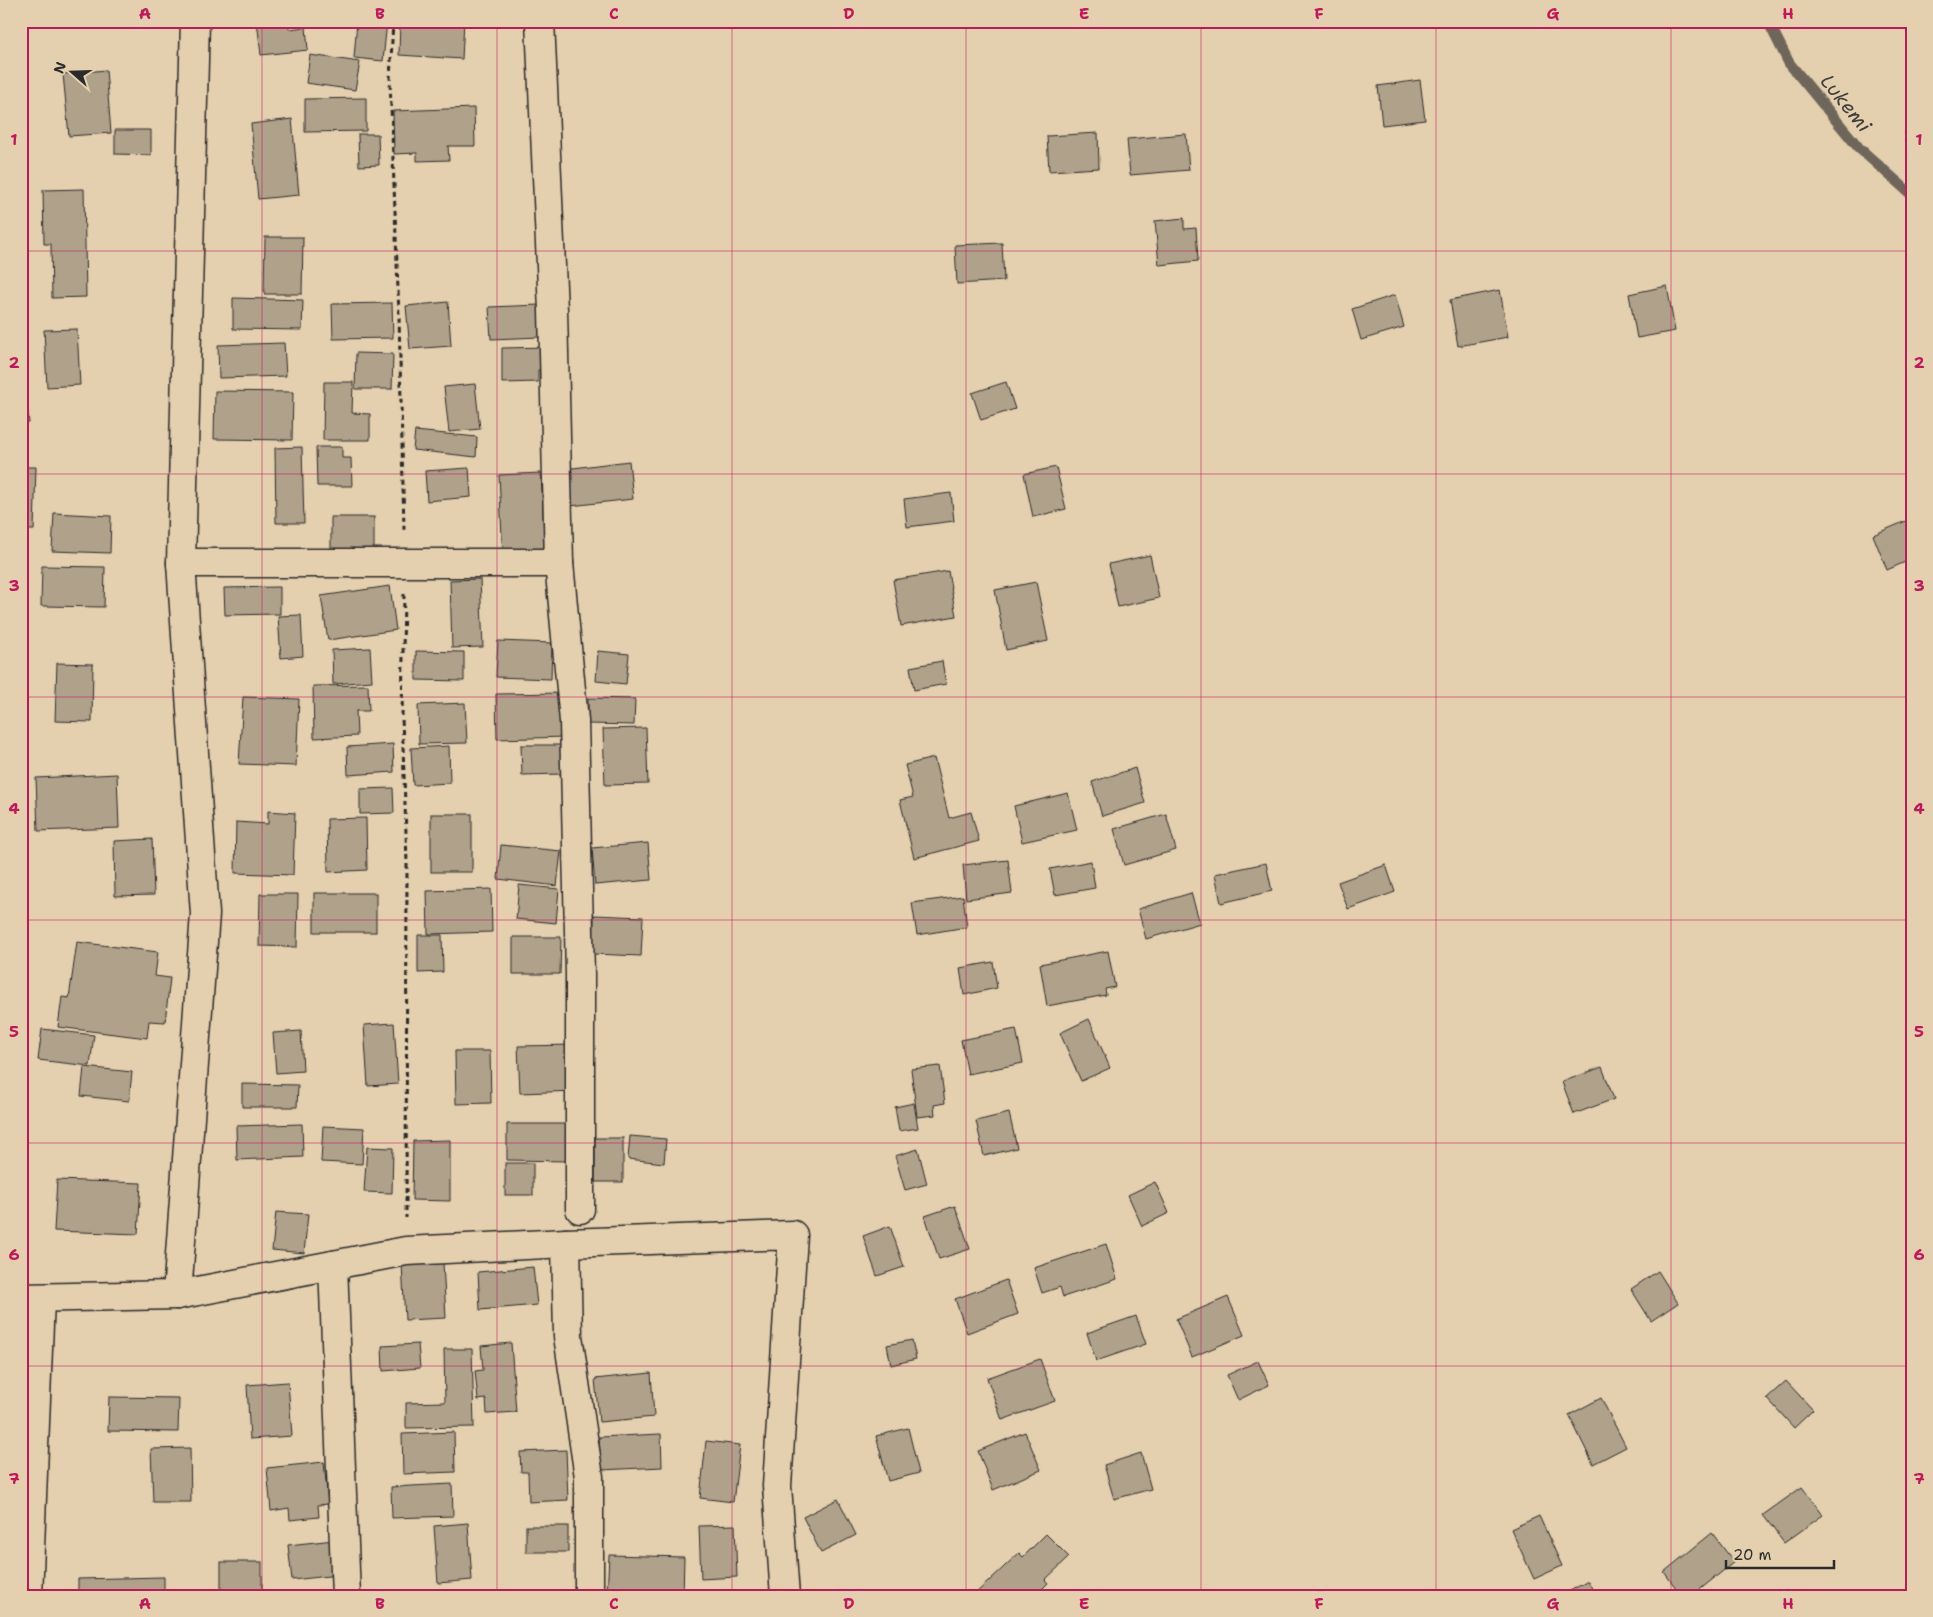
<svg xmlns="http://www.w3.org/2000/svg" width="1933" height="1617" font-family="'Shantell Sans',sans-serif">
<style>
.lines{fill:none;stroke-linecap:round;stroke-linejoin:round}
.stream{stroke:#6e665a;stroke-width:11}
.building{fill:#b0a18a;stroke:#2b2b2b}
.minor-casing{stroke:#2b2b2b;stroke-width:31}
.path{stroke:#2b2b2b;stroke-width:3;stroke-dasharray:5 4;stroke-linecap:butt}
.minor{stroke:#e4cfae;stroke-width:28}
.grid{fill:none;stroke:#c2185b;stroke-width:1;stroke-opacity:0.55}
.labels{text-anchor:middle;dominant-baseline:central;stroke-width:5;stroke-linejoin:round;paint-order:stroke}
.water-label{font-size:20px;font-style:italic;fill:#413f3b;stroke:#e4cfae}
.neatline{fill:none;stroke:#c2185b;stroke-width:2}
.grid-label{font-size:16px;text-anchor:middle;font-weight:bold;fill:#c2185b}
</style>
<rect width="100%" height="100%" fill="#e4cfae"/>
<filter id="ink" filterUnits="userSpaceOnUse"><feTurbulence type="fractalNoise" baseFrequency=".02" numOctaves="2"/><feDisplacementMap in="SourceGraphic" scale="10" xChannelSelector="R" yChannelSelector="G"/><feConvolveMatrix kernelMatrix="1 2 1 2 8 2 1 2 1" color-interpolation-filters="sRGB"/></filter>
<g filter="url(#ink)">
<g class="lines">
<polyline class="stream" points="1768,21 1789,63 1859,148 1912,195"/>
</g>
<g class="building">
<polygon points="257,21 288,21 289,29 306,27 308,50 261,55"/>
<polygon points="357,21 387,21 383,61 354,58"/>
<polygon points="400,21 464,21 462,59 399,55"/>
<polygon points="310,55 360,62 355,90 306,83"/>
<polygon points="106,70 111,133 69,136 63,74"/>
<polygon points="1420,80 1425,120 1382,125 1378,86"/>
<polygon points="366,98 366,131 305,132 305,99"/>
<polygon points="474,108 475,146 448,146 449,160 417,161 417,153 394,154 393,111"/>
<polygon points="292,119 299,195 258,199 251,124"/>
<polygon points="115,130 151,130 151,155 115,154"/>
<polygon points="1098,133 1099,168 1049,171 1047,136"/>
<polygon points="358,134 378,134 379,165 359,166"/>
<polygon points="1186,134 1189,170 1130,175 1127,139"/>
<polygon points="84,189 86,297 52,298 51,244 44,244 43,190"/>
<polygon points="1184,218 1184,229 1196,228 1198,261 1159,265 1155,221"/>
<polygon points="265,237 303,237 302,294 264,294"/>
<polygon points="1002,243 1004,281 957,284 955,245"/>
<polygon points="1667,286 1675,331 1637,338 1629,294"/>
<polygon points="1500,290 1508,337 1458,346 1450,300"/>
<polygon points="1395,295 1404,327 1361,340 1352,309"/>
<polygon points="233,298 303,300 302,330 233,329"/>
<polygon points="448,302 451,346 410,349 406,306"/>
<polygon points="392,303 393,338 333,339 332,304"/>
<polygon points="540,305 541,337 491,339 489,307"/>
<polygon points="77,329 80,385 47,387 44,330"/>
<polygon points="284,343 286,376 219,378 218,345"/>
<polygon points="550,347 550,370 538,370 538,382 502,383 502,348"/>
<polygon points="21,349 29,423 21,424"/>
<polygon points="356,353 393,354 392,389 355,389"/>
<polygon points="324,382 353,382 352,413 370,414 370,440 323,440"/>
<polygon points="1006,382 1015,409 981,420 972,393"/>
<polygon points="475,384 480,429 449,432 444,387"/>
<polygon points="215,391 293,392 292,440 214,439"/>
<polygon points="415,431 477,437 476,457 413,450"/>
<polygon points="302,447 304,523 276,523 275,448"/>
<polygon points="316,447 342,447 342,458 351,458 352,486 317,486"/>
<polygon points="629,461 633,499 570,506 565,469"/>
<polygon points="21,467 36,467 34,530 21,530"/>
<polygon points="1056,467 1066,509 1033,517 1024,474"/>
<polygon points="469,468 471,497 427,501 425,471"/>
<polygon points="541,473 545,554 503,557 499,475"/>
<polygon points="951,493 954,521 907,527 904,499"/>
<polygon points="54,513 111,516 110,553 52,551"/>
<rect x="331" y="517" width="43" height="39"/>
<polygon points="1906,521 1912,536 1912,559 1887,570 1873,535"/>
<polygon points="1150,555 1159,598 1118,607 1109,564"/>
<polygon points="42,566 105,567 104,607 41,606"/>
<polygon points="948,571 956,616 901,626 893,580"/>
<polygon points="480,579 483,647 452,648 450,580"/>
<polygon points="1036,582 1048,641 1006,650 995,590"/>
<polygon points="390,586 396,630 328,640 321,596"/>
<polygon points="280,587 280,614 225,615 224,588"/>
<polygon points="301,615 303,656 281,658 278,616"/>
<polygon points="498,641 552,643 551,679 496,677"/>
<polygon points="370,648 372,681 333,684 332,650"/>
<polygon points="416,651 464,652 464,681 416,680"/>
<polygon points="598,651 629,654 626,684 596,681"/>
<polygon points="942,661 946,684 914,690 910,667"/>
<polygon points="57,663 93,664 92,722 55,721"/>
<polygon points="368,685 369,711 356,711 357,736 314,738 313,686"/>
<polygon points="565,693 566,737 497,739 496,694"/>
<polygon points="243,697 299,699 296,766 239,764"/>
<polygon points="588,698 635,699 634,725 588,724"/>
<polygon points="465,703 467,743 419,744 418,705"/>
<polygon points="646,728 648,784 605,785 603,729"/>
<polygon points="393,744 394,772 348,775 347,747"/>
<polygon points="521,745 563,745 563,774 522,775"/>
<polygon points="449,746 450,783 413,785 411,748"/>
<polygon points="934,758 949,818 971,812 979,841 914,858 900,800 913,797 905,765"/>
<polygon points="1135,768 1145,803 1102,816 1092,782"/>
<polygon points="117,774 119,828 38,831 36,778"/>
<polygon points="393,788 394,813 360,814 360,789"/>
<polygon points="21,791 23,791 26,862 21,863"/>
<polygon points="1068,793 1077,830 1022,842 1014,806"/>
<polygon points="268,811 295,813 293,875 235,873 236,822 268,824"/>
<rect x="431" y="814" width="41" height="58"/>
<polygon points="1166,814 1176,850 1124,865 1114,829"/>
<polygon points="366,818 367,870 328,872 327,819"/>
<polygon points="152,839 154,895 115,896 114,841"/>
<polygon points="648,843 651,880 595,885 592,848"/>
<polygon points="501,845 561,851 557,886 498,879"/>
<polygon points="1008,860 1012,893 966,899 963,865"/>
<polygon points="1091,861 1095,888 1055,895 1050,869"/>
<polygon points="1266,863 1272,891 1221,903 1215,874"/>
<polygon points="1386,865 1395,892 1348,909 1338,882"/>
<polygon points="519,885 559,889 556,923 516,919"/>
<polygon points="491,889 492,932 428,934 427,891"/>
<rect x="314" y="893" width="62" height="39"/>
<polygon points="1191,893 1200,923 1146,939 1138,909"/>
<polygon points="260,894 298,894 297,947 259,946"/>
<polygon points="963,896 967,927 917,935 912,903"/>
<polygon points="594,915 643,917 641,956 593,954"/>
<polygon points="418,935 442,935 443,972 418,973"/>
<polygon points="513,937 561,937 560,974 513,974"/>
<polygon points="77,942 158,952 155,976 170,978 165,1022 149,1021 147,1038 58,1027 62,997 69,998"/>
<polygon points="1108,951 1115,987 1105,989 1106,995 1047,1006 1040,964"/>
<polygon points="993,962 997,988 964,995 960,968"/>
<polygon points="1089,1019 1110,1068 1081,1081 1060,1033"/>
<polygon points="394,1023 398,1084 368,1086 364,1025"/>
<polygon points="42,1029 94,1035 90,1066 38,1060"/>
<polygon points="1016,1029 1023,1063 968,1074 961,1040"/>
<polygon points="301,1031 303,1071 276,1073 273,1033"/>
<polygon points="575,1045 576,1091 520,1093 518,1046"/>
<polygon points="455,1051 490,1051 491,1103 456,1104"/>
<polygon points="940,1066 945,1103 934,1105 935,1115 917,1117 911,1069"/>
<polygon points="84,1067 132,1072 129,1101 81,1096"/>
<polygon points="1602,1067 1614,1099 1574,1114 1562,1082"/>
<polygon points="242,1084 298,1085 297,1107 242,1107"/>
<polygon points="914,1103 918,1128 899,1131 895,1107"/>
<polygon points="1009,1113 1017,1148 984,1156 976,1121"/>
<polygon points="302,1124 303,1157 237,1160 236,1126"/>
<polygon points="507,1124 570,1124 569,1161 507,1160"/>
<polygon points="323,1126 364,1128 362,1164 321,1162"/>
<polygon points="630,1136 666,1139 664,1163 628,1159"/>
<rect x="595" y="1138" width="28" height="44"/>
<polygon points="450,1140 450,1201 412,1200 413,1141"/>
<polygon points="367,1147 393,1148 392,1193 364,1192"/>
<polygon points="918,1149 927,1184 905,1190 895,1156"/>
<rect x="505" y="1163" width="28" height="32"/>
<polygon points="57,1180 141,1183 138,1234 54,1231"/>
<polygon points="1155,1182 1169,1213 1142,1226 1128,1195"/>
<polygon points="955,1206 970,1249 939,1259 925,1216"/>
<polygon points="276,1212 308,1214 304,1253 272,1250"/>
<polygon points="890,1226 904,1267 877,1276 863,1236"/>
<polygon points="1106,1244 1117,1279 1063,1297 1060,1287 1042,1293 1034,1268"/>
<polygon points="443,1262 446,1318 405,1320 402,1264"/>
<polygon points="533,1267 537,1305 480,1310 478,1272"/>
<polygon points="1658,1271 1678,1303 1651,1321 1631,1289"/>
<polygon points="1006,1280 1018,1314 967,1333 955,1299"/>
<polygon points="1228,1297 1244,1335 1192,1357 1176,1319"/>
<polygon points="1136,1316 1146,1344 1096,1361 1087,1333"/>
<polygon points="912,1340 916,1359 891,1365 887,1345"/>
<polygon points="511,1343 516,1412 487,1414 486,1399 478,1400 475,1371 483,1370 481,1346"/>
<polygon points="418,1344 420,1368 383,1371 382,1346"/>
<polygon points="444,1349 472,1349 474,1427 406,1428 406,1403 445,1402"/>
<polygon points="1040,1359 1055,1401 1002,1420 987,1378"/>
<polygon points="1258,1361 1269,1385 1238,1400 1227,1375"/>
<polygon points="651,1373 654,1417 599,1422 595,1379"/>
<polygon points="1786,1381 1813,1410 1794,1428 1767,1398"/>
<polygon points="288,1382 292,1436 250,1439 247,1385"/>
<polygon points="109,1397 179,1398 178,1432 108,1431"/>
<polygon points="1601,1398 1626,1447 1593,1464 1569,1415"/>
<polygon points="908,1428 919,1473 888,1481 876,1436"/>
<polygon points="454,1432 455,1472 403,1474 402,1434"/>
<polygon points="1025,1432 1041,1470 993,1490 978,1451"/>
<polygon points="661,1434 662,1467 601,1470 599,1437"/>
<polygon points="706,1441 740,1445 733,1502 700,1498"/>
<polygon points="190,1448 191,1502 153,1502 151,1449"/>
<polygon points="566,1450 568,1500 529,1502 528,1472 521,1472 520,1452"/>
<polygon points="1141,1453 1151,1489 1114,1499 1104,1465"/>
<polygon points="324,1462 328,1504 318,1505 319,1517 290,1520 289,1508 271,1511 267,1468"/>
<polygon points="452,1484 453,1516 392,1518 391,1487"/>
<polygon points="1802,1487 1823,1515 1784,1543 1763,1515"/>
<polygon points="838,1499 856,1535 821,1553 803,1517"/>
<polygon points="1539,1516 1562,1566 1534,1579 1511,1529"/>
<polygon points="468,1523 472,1580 438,1583 434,1526"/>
<polygon points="735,1525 737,1577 701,1579 699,1526"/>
<rect x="526" y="1526" width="42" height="26"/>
<polygon points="1712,1533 1734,1562 1692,1596 1682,1596 1664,1572"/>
<polygon points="1046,1534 1069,1557 1045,1580 1048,1583 1035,1596 974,1595 1019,1553 1023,1557"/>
<polygon points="334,1540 338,1575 292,1580 288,1545"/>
<polygon points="609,1555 684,1557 683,1596 607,1596"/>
<rect x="221" y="1562" width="41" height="34"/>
<polygon points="164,1577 164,1596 78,1596 78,1579"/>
<polygon points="1588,1581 1596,1596 1561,1596"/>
</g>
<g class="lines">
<defs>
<g id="minor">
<polyline points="540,21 553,310 559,563 574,721 580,974 580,1209"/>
<polyline points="181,563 559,563"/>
<polyline points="566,1243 568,1336 589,1477 589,1596"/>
<polyline points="333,1265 346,1596"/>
<polyline points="177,1295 205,914 181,563 195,21"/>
<polyline points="21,1298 177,1295 406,1251 566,1243 793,1235 777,1486 785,1596"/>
<polyline points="28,1596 40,1299"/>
</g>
</defs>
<use href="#minor" class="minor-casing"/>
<g class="path">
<polyline points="393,21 390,80 399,316 404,530"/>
<polyline points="404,594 402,717 407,863 406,1218"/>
</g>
<use href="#minor" class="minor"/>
</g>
</g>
<path class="grid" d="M 262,21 L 262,1596M 497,21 L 497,1596M 732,21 L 732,1596M 966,21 L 966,1596M 1201,21 L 1201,1596M 1436,21 L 1436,1596M 1671,21 L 1671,1596M 21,251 L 1912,251M 21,474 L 1912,474M 21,697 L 1912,697M 21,920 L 1912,920M 21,1143 L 1912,1143M 21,1366 L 1912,1366"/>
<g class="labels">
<g class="water-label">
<text transform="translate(1846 103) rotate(51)">Lukemi</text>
</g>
</g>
<rect width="1933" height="1617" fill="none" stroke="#e4cfae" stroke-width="55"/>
<g transform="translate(72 72) rotate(290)" stroke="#e4cfae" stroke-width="4" paint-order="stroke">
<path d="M0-4L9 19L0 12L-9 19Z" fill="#2b2b2b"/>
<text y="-8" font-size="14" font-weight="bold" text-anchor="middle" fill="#2b2b2b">N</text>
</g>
<path d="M1726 1560v8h108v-8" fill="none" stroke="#2b2b2b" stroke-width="2.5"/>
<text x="1733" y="1560" font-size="15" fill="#2b2b2b" stroke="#e4cfae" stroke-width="4" paint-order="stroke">20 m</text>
<rect x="28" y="28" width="1878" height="1562" class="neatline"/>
<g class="grid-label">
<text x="145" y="19">A</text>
<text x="380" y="19">B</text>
<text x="614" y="19">C</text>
<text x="849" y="19">D</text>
<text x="1084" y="19">E</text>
<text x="1319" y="19">F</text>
<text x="1553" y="19">G</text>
<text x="1788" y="19">H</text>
<text x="14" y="145">1</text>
<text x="1919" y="145">1</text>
<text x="14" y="368">2</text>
<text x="1919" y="368">2</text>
<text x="14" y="591">3</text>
<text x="1919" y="591">3</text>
<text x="14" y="814">4</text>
<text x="1919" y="814">4</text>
<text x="14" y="1037">5</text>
<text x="1919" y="1037">5</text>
<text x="14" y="1260">6</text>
<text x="1919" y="1260">6</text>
<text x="14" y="1484">7</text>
<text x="1919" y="1484">7</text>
<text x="145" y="1609">A</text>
<text x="380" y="1609">B</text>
<text x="614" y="1609">C</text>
<text x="849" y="1609">D</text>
<text x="1084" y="1609">E</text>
<text x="1319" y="1609">F</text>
<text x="1553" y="1609">G</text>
<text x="1788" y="1609">H</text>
</g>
</svg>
